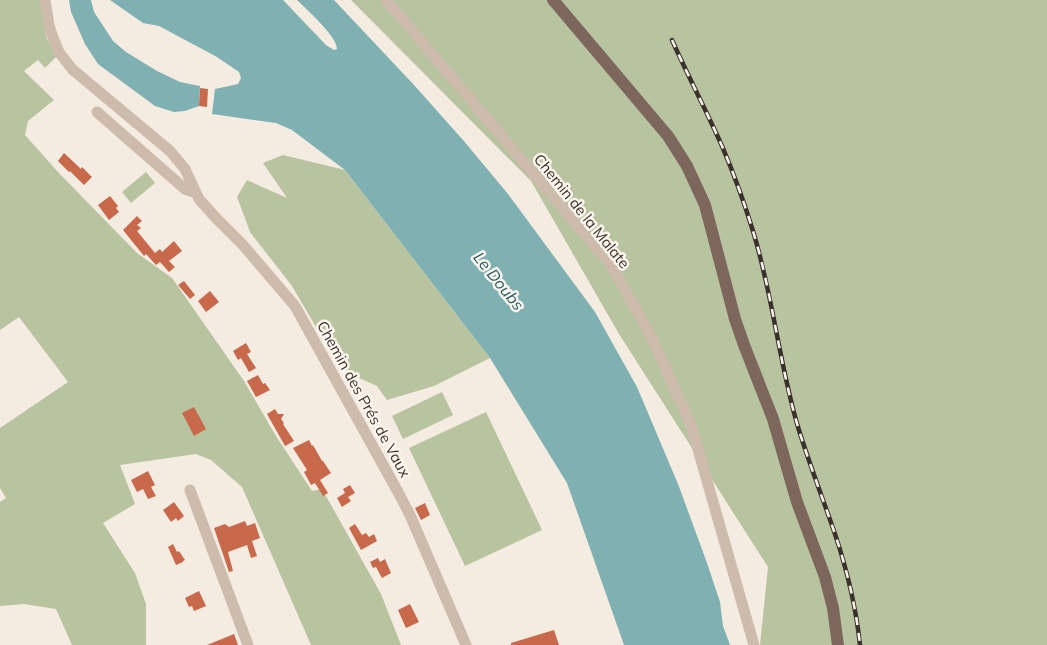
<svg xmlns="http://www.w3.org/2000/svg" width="1047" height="645" font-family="Mulish,sans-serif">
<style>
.green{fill:#b8c4a0}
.water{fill:#7fb0b2}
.building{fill:#c8694b}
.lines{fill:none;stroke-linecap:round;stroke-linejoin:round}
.minor{stroke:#cdbbac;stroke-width:11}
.major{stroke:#7d675c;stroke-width:12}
.rail-casing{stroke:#3b302b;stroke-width:4.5}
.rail{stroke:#fbf5ee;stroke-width:2.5;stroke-dasharray:8;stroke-linecap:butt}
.labels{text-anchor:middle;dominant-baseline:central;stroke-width:5;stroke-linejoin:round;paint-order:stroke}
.street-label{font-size:15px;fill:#3b302b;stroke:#fbf5ee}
.water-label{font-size:16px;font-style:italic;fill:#1f5a5e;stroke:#fbf5ee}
</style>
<rect width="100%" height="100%" fill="#f4ebe1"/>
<g class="green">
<polygon points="0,0 40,0 44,26 47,39 57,56 45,68 38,60 24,71 54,100 28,121 25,135 57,171 137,253 172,278 244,381 276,436 312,491 322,489 381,594 401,645 311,645 242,487 211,460 196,454 120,465 135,504 103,523 135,573 146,604 146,645 72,645 56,609 24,604 0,606 0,502 6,498 0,488 0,428 68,382 19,317 0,330"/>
<polygon points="351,0 1047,0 1047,645 760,645 768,567 619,334 531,181"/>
<polygon points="283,155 345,170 490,358 434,386 387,400 377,386 352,375 337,363 292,286 250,232 237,197 247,180 287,198 263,163"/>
<polygon points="146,172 155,183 131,203 122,192"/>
<polygon points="442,392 453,415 403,439 392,416"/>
<polygon points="486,412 542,530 465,566 409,448"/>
</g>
<g class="water">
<polygon points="69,0 91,0 94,12 113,41 126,52 157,71 180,82 200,86 199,106 185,111 174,112 155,106 98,64 85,44 71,12"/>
<path d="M 110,0 L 283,0 L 326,45 L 334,50 L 337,49 C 337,36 307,10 297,0 L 334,0 L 414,85 L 463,140 L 508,194 L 595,312 L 637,387 L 678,484 L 707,563 L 720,602 L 723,626 L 730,645 L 624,645 L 567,483 L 490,358 L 345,170 L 292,130 L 276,123 L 212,114 L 215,89 L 238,84 L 241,78 L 239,72 L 217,57 L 159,26 L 143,23 Z"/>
</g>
<g class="building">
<polygon points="200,88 208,89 207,107 199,106"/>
<polygon points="64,153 81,169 82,167 92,177 84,185 70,171 69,172 58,161"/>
<polygon points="110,196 118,206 116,208 119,212 109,220 98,205"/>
<polygon points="137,216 142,221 137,225 141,228 137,231 155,253 160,249 162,252 174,241 182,251 169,261 175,267 169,272 160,262 156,265 146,254 144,256 123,230"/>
<polygon points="184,281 195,295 190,299 178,285"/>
<polygon points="210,291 219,302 206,312 198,301"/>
<polygon points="246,343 251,352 247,354 256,368 249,372 241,358 238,360 233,351"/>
<polygon points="258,375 263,384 265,383 270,390 256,397 247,381"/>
<polygon points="194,407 206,429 194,436 182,413"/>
<polygon points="275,409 278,414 284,414 281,419 284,423 283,424 294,441 285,446 267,414"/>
<polygon points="309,440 312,446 313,445 322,461 323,461 331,473 320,480 328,493 323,496 315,483 311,485 304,472 307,470 293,448"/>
<polygon points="148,471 155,485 151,487 156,496 148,499 143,489 137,492 131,480"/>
<polygon points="350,485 355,493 348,497 351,501 342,507 337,498 345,493 343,489"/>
<polygon points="174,502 184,516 178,521 176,518 171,522 163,510"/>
<polygon points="425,503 430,515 421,520 415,508"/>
<polygon points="245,521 247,526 255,523 260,538 252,541 257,556 251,558 247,545 228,552 233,571 229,572 214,528 225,524 229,527"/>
<polygon points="355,524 362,535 366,533 369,537 374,534 377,541 361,550 349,528"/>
<polygon points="173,544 177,552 179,551 185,560 183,561 183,562 176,565 168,547"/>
<polygon points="378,558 380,562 385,559 391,573 382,578 376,567 373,568 370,562"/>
<polygon points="199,591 206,606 194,611 192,606 189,607 185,598"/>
<polygon points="410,604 419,622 406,628 398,610"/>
<polygon points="554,630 559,645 511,645 511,643"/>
<polygon points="234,634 238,645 207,645"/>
</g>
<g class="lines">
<g class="minor">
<polyline points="45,0 49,25 52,35 59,52 72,69 170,151 185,169 199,199 216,218 243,245 295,306 398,492 410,515 466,645"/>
<polyline points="386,0 611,265 652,338 691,425 754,645"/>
<polyline points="97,112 185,189 196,193"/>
<polyline points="190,490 248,645"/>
</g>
<polyline class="major" points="553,0 668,136 687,166 705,205 735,319 744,345 773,419 797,502 825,577 833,608 838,645"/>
<defs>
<path id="rail" d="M 672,40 C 688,76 706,110 722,146 C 734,174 744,202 753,231 C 773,296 779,363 798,427 C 809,463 823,499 835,534 C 847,570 856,607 860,645"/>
</defs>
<use href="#rail" class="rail-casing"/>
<use href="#rail" class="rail"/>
</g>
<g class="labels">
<g class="street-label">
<text transform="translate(582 211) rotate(51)">Chemin de la Malate</text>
<text transform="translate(364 399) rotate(61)">Chemin des Prés de Vaux</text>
</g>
<g class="water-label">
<text transform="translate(499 281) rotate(51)">Le Doubs</text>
</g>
</g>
</svg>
